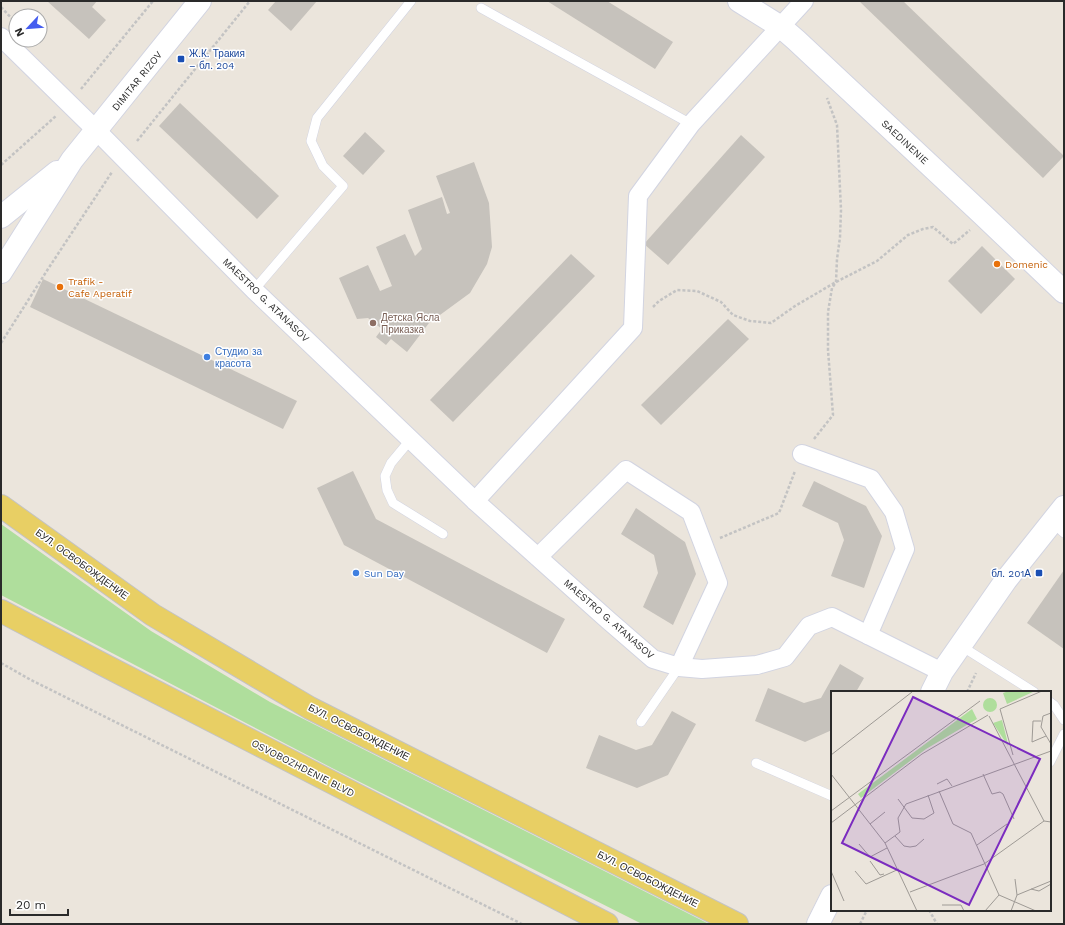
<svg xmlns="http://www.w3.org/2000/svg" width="1065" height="925" font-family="'Work Sans',sans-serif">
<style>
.green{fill:#afde9c}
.building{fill:#c6c2bc}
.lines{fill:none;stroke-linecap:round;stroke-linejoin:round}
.service-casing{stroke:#d2d4e1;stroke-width:10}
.minor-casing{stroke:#d2d4e1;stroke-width:20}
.tertiary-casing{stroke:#d2d4e1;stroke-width:24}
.primary-casing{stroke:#c3c3c3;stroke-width:24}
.path{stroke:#c3c3c3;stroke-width:2.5;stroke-dasharray:3 2;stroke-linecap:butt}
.service{stroke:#fff;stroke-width:9}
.minor{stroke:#fff;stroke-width:18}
.tertiary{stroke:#fff;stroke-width:22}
.primary{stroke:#e8cf64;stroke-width:22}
.transit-dot{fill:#1a4fb4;stroke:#fff;stroke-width:1.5}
.food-dot{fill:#e8710a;stroke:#fff;stroke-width:1.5}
.education-dot{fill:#8d6e63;stroke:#fff;stroke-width:1.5}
.shop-dot{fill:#3f7fe0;stroke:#fff;stroke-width:1.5}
.labels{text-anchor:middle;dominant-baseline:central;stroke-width:3;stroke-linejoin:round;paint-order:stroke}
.transit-label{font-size:10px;fill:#164399;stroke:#fff;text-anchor:start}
.street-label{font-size:10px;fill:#2a2a2a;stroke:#fff}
.food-label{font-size:10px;fill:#c56008;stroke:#fff;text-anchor:start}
.education-label{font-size:10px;fill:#785e54;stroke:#fff;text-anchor:start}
.shop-label{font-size:10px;fill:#366cbe;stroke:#fff;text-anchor:start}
.inset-road{fill:none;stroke:#9e9a95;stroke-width:1}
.view{fill:#7b2cbf;fill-opacity:0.15;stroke:#7b2cbf;stroke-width:2}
.inset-edge{fill:none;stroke:#2a2a2a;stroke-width:2}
</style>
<rect width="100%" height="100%" fill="#ebe5dc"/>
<polygon class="green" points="1,524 151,631 270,702 709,924 642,924 332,768 1,595"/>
<g class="building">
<polygon points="47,1 97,1 92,7 106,20 89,39"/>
<polygon points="276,1 317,1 291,31 268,10"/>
<polygon points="547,1 607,1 673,42 655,69"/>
<polygon points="859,1 903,1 1064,156 1043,178"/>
<polygon points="180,103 279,196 257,219 159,126"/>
<polygon points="365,132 385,151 363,175 343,156"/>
<polygon points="741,135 765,157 668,265 644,244"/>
<polygon points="474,162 489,203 492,247 487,264 470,293 429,323 407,352 391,339 386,345 376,337 382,329 368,318 357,319 339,278 368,265 380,291 392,286 376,247 405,234 415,256 422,249 408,210 442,197 447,214 450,213 436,176"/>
<polygon points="982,246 1015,279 981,314 948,281"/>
<polygon points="571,254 595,276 453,422 430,400"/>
<polygon points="43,279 297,401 283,429 30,307"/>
<polygon points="728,319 749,339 661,425 641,405"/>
<polygon points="353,471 376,519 565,619 547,653 344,545 317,488"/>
<polygon points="814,481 866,506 882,536 864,588 831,576 844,540 838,523 802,506"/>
<polygon points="636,508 685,542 696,574 673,625 643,607 658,573 654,555 621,534"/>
<polygon points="1064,570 1064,649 1027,623"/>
<polygon points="840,664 864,678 856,692 832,692 832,730 805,742 755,721 768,688 804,703 821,698"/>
<polygon points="672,711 696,724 668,775 637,788 586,768 599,735 636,750 652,745"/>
</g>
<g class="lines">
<defs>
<g id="service">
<polyline points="481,8 691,124"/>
<polyline points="254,290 343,186 323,166 311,141 317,118 411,1"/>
<polyline points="411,439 391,463 385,476 387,490 393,503 443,534"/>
<polyline points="1052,522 1064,533"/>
<polyline points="961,646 1034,692"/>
<polyline points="1050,702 1054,705 1064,720"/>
<polyline points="641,722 679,667"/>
<polyline points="1050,762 1064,734"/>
<polyline points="756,763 832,796"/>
</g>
<g id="minor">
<polyline points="1,37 96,130 254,290 475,501 608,620 653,659 679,667 702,669 757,665 785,657 809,626 832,617 942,672"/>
<polyline points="802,454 871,479 894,512 905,549 868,635"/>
<polyline points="475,501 633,328 638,196 691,124 804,1"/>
<polyline points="538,557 626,470 691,512 718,583 679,667"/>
</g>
<g id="tertiary">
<polyline points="739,1 781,27 796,40 982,214 1064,292"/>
<polyline points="1,217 57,172"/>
<polyline points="1,272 72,160 200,1"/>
<polyline points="932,692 942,672 1006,580 1064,507"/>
<polyline points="818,924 832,896"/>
</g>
<g id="primary">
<polyline points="1,506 153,615 310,708 737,924"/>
<polyline points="1,611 104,665 607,924"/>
</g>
</defs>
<use href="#service" class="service-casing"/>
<use href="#minor" class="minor-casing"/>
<use href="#tertiary" class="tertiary-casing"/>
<use href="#primary" class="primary-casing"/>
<g class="path">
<polyline points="1,7 16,23"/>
<polyline points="81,89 153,1"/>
<polyline points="137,141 250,1"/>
<polyline points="1,165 56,116"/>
<polyline points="653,307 659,301 677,290 697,291 721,302 733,315 750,321 771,323 795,306 836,282 877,261 908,235 923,229 933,227 953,244 970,230"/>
<polyline points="1,343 48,269 112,172"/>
<polyline points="814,439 833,415 828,350 828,312 832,288 836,282 837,259 840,237 841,210 837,125 827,98"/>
<polyline points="720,538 779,513 795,471"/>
<polyline points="1,663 31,680 522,924"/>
<polyline points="967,692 976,673"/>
<polyline points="929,910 937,924"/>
<polyline points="860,924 867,910"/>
</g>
<use href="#service" class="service"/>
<use href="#minor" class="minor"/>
<use href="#tertiary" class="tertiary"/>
<use href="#primary" class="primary"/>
</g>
<g class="transit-dot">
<rect x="177" y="55" width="8" height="8" rx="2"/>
<rect x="1035" y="569" width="8" height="8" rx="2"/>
</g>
<g class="food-dot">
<circle cx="997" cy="264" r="4"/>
<circle cx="60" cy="287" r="4"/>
</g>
<circle class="education-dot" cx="373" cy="323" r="4"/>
<g class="shop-dot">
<circle cx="207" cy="357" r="4"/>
<circle cx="356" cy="573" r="4"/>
</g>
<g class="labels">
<g class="transit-label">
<text x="189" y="53">Ж.К. Тракия<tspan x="189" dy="12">– бл. 204</tspan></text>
<text x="1031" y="573" text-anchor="end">бл. 201А</text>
</g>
<g class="street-label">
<text transform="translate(137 81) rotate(-51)">DIMITAR RIZOV</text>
<text transform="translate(905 142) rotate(43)">SAEDINENIE</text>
<text transform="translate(266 300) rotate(44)">MAESTRO G. ATANASOV</text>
<text transform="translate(82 564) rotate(36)">БУЛ. ОСВОБОЖДЕНИЕ</text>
<text transform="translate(609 619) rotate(41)">MAESTRO G. ATANASOV</text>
<text transform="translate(359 732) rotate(27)">БУЛ. ОСВОБОЖДЕНИЕ</text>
<text transform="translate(303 768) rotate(27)">OSVOBOZHDENIE BLVD</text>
<text transform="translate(648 879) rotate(27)">БУЛ. ОСВОБОЖДЕНИЕ</text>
</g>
<g class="food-label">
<text x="1005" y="264">Domenic</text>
<text x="68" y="281">Trafik -<tspan x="68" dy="12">Cafe Aperatif</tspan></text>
</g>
<g class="education-label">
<text x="381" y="317">Детска Ясла<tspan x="381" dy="12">Приказка</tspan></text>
</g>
<g class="shop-label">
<text x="215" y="351">Студио за<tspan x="215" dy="12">красота</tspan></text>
<text x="364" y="573">Sun Day</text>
</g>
</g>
<g transform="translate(831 691)">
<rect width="220" height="220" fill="#ebe5dc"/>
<path d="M 178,0 L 204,0 L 176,13 L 172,2 ZM152 14a7 7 0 1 1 14 0a7 7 0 1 1-14 0ZM 141,18 L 146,28 L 95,58 L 30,107 L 27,103 ZM 171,29 L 176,49 L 177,55 L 162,32 Z" fill="#afde9c"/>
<path class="inset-road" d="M 169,18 L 182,64M 169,18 L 211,0M 220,22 L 212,25 L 210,36 L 220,53M 158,25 L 213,130M 210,30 L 202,30 L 201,51 L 215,45M 0,64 L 81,1M 0,83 L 54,152 L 86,220M 152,83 L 161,103 L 169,101 L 172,103 L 183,128M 106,93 L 116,88 L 121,95M 108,100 L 122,133 L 140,142 L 168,204 L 205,220M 67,108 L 81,127 L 93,128 L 103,122 L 97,104M 0,120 L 149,10M 0,132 L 91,63 L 157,24M 39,133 L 54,121M 64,145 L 73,155 L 79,156 L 85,155 L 93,148M 54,152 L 69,141 L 67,127 L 75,113 L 220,60M 28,153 L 39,166 L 56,157M 146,154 L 176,133M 39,170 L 49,184 L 53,183M 0,180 L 13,210M 24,180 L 35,193 L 68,178M 184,188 L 186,204M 200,198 L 208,200 L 220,193M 79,201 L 153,173 L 213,130 L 220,131M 111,214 L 130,214 L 133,220M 154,220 L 168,204M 180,220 L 186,204 L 220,190"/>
<path class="view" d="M 82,6 L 209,68 L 138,214 L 11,152 Z"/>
<rect width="220" height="220" class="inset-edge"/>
</g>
<rect width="1065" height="925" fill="none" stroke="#2a2a2a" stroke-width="4"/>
<g transform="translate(28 28) rotate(244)"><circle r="19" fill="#ffffff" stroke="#aaaaaa"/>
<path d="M0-3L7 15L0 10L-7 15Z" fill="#455def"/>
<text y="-6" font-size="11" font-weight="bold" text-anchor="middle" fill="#2a2a2a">N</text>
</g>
<path d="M10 909v6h58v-6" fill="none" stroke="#2a2a2a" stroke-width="2"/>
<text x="16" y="909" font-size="12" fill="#2a2a2a" stroke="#ffffff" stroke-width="3" paint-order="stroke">20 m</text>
</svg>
